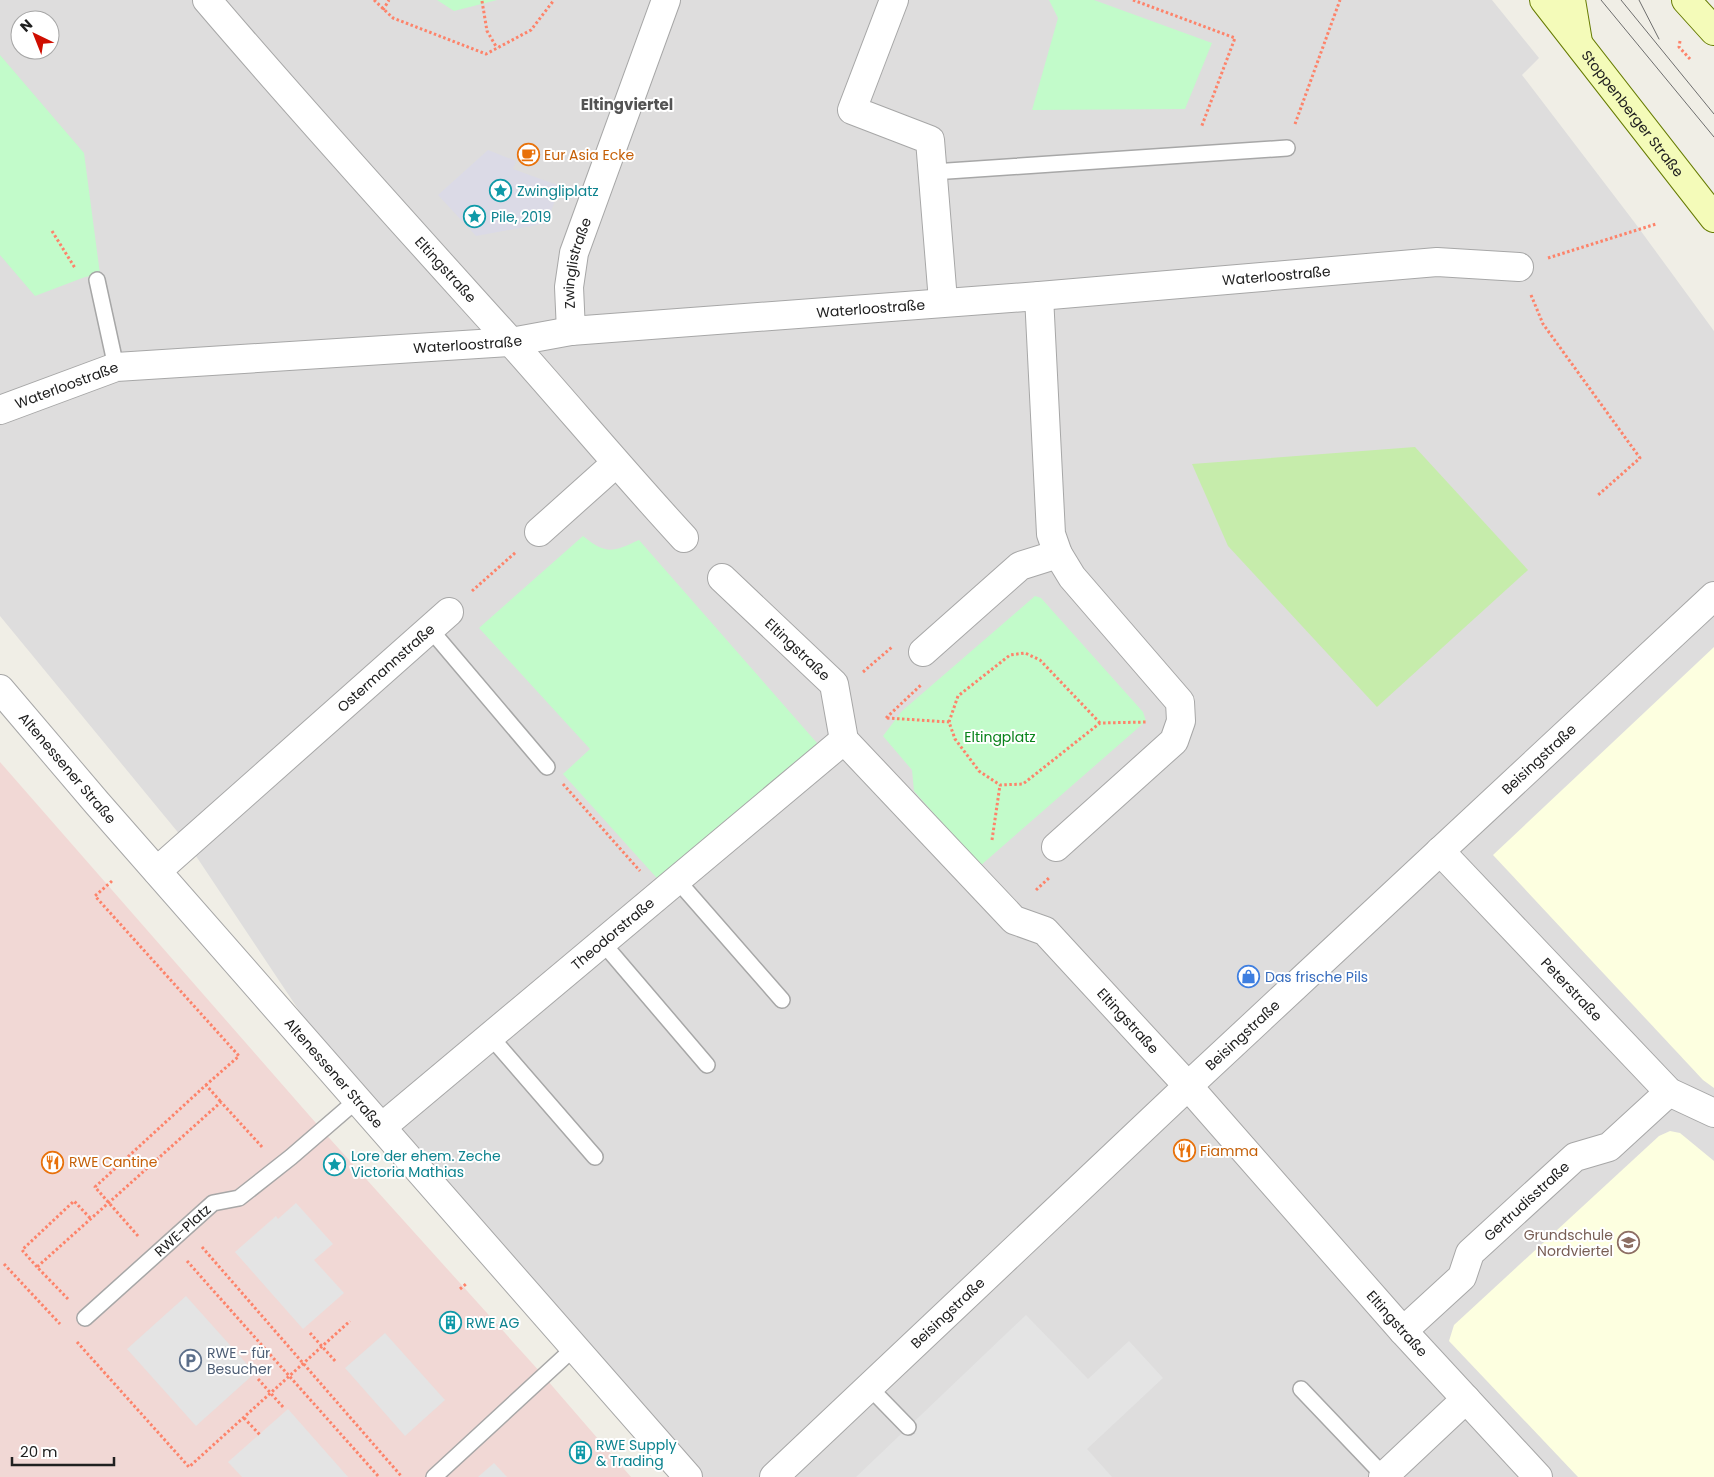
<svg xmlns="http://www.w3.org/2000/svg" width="1714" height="1477" font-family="Poppins,sans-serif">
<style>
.residential{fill:#dedddd;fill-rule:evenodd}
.commercial{fill:#f1d8d5}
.education{fill:#fdffe0}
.grass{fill:#c6ecab}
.park{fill:#c2fbca}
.parking{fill:#e4e4e4}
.plaza{fill:#dbdae6}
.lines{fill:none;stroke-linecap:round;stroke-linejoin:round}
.lane-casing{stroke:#a7a7a7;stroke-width:18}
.street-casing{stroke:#a7a7a7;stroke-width:30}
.secondary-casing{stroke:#667b02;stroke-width:30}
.path{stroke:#fd836a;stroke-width:3;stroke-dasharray:2.5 2.5;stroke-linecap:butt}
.lane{stroke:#fff;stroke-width:15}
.street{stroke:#fff;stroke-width:28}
.secondary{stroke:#f4fbb9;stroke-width:28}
.tram{stroke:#6e6e6e;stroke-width:1}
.labels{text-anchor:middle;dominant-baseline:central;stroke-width:4;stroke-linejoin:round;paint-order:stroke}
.street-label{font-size:14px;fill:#202020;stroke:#fff}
.food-label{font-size:14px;fill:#c56008;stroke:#fff;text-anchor:start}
.culture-label{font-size:14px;fill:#0d838f;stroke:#fff;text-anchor:start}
.park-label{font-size:14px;fill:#09831b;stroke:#fff}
.shop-label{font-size:14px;fill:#366cbe;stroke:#fff;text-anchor:start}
.education-label{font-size:14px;fill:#785e54;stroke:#fff;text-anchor:end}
.service-label{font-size:14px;fill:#4e5e75;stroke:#fff;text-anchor:start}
.neighbourhood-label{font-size:15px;font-weight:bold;fill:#535353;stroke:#fff}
</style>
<rect width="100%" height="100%" fill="#f0eee6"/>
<path class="residential" d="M 0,0 L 1492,0 L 1539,58 L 1522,75 L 1635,223 L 1714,331 L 1714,1477 L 694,1477 L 358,1099 L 190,847 L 0,616 ZM 20,20 L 50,20 L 50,50 L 20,50 Z"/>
<polygon class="commercial" points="0,762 322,1130 541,1373 631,1477 0,1477"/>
<g class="education">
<polygon points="1714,647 1714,1088 1703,1080 1493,855"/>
<polygon points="1670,1131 1680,1133 1714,1161 1714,1477 1578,1477 1449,1341 1454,1325 1659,1136"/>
</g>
<polygon class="grass" points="1415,447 1528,570 1377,707 1228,546 1192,464"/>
<g class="park">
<polygon points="437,0 497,0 454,11"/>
<polygon points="1049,0 1094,0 1212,43 1185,109 1032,110 1058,18"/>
<polygon points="0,55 84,153 100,274 85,277 35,296 0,255"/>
<path d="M 583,536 C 606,555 613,552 639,540 L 824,751 L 664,886 L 563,774 L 590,749 L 479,628 Z"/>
<polygon points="1035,596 1041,598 1143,712 1146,721 980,866 914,791 912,770 883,736 902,711"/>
</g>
<g class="parking">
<polygon points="296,1203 333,1244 314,1260 344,1293 303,1329 235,1252 276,1216 278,1219"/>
<polygon points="186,1296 255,1373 196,1426 127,1349"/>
<polygon points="1026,1315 1088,1379 1129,1341 1163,1378 1087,1449 1112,1477 856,1477"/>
<polygon points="385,1333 445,1400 405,1436 345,1368"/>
<polygon points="288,1409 348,1477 242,1477 228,1462"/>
<polygon points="494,1463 507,1477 478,1477"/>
</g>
<polygon class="plaza" points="488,150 516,161 513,169 560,186 547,223 476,236 438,195"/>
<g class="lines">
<defs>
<g id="lane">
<polyline points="933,172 1287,148"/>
<polyline points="97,280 116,367"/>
<polyline points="430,629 547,767"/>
<polyline points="677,880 782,1000"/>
<polyline points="602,942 707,1065"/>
<polyline points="490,1036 595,1157"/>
<path id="s1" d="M 85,1318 L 213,1203 L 239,1198 L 291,1157 L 357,1100"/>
<polyline points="870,1388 908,1427"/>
<polyline points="1301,1389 1384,1476"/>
<polyline points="434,1477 574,1348"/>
</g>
<g id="street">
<path id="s2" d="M 207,0 C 306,116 409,229 511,342 C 569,407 625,474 684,538"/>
<polyline points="894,0 852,110 930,140 943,301"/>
<polyline points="1039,296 1051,534 1058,554 1072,577 1180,702 1181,721 1174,741 1056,847"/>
<path id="s3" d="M 571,331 L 569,287 L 574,253 L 666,0"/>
<path id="s4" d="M 0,410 L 116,367 L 511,342 L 571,331 L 1039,296 L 1437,262 L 1519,267"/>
<polyline points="539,532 615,464"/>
<path id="s5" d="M 722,578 L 834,684 L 844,740 L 1014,920 L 1045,931 L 1188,1086 L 1403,1331 L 1538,1477"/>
<polyline points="923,652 1020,566 1058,554"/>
<path id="s6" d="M 0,689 L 97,803 L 688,1477"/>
<path id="s7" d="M 1440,851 L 1669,1092 L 1714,1113"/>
<path id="s8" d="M 157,871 L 449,612"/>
<path id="s9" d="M 382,1127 L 844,740"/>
<path id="s10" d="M 1403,1331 L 1462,1277 L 1470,1253 L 1575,1157 L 1609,1147 L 1669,1092"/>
<path id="s11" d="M 774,1477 L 1188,1086 L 1714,596"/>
<polyline points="1383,1477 1466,1399"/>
</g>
<g id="secondary">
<path id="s12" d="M 1544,0 L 1714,218"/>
<polyline points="1571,0 1578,42"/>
<polyline points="1686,0 1714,31"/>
</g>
</defs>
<use href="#lane" class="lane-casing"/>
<use href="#street" class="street-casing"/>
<use href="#secondary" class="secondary-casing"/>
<g class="path">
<polyline points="374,0 393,18 486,54 531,30 554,0"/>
<polyline points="1133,0 1235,38 1201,128"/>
<polyline points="482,1 487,31 497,48"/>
<polyline points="383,10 389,0"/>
<polyline points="1680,41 1679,47 1690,59"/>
<polyline points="1295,124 1340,0"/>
<polyline points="52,231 75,268"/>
<polyline points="1548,258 1656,224"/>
<polyline points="1531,295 1543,324 1640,458 1597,496"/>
<polyline points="472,591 516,552"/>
<polyline points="863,672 892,647"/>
<polyline points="886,718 922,684"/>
<polyline points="887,718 949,722"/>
<polyline points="1100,723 1040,660 1025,653 1010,655 958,696 949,722 955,739 979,771 1000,785 1023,784 1100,723 1148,722"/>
<polyline points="563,784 640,871"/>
<polyline points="992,840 1000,785"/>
<polyline points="112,881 95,896 239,1056 206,1085"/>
<polyline points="1036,890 1050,877"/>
<polyline points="138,1236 95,1187 206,1085 221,1102"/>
<polyline points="202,1247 402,1477"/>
<polyline points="187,1261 379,1477"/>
<polyline points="4,1264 60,1324"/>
<polyline points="37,1267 22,1250 74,1201 91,1219"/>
<polyline points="460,1289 466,1284"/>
<polyline points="68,1299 37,1267 221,1102 263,1148"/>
<polyline points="310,1333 336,1362"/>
<polyline points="77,1342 189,1467 350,1321"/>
<polyline points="258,1379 283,1407"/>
<polyline points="244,1418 261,1436"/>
</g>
<use href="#lane" class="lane"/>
<use href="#street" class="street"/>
<use href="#secondary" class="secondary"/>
<g class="tram">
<polyline points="1601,0 1714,137"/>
<polyline points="1621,0 1714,114"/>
<polyline points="1639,0 1659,39"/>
</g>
</g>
<defs>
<symbol id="cafe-ring" viewBox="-11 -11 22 22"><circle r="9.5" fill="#fff" stroke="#e8710a" stroke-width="1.5"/><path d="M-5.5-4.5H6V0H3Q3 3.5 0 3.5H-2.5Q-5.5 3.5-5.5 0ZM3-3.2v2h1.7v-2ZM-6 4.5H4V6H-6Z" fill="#e8710a"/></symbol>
<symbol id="sight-ring" viewBox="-11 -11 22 22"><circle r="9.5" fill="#fff" stroke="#0f9aa8" stroke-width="1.5"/><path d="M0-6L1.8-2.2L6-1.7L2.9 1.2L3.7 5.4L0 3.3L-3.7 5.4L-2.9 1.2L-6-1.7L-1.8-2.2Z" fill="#0f9aa8"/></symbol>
<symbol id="shop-ring" viewBox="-11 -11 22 22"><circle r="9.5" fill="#fff" stroke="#3f7fe0" stroke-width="1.5"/><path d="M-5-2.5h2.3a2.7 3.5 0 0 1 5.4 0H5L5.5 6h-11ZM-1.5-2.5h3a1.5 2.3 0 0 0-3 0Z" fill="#3f7fe0"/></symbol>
<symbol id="restaurant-ring" viewBox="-11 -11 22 22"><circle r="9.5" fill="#fff" stroke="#e8710a" stroke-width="1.5"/><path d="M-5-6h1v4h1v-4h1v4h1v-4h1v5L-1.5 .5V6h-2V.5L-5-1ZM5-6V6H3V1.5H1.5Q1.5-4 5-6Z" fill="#e8710a"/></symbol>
<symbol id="school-ring" viewBox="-11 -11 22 22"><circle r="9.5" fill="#fff" stroke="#8d6e63" stroke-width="1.5"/><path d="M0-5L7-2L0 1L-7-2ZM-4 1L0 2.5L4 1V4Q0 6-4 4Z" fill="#8d6e63"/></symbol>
<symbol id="building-ring" viewBox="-11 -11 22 22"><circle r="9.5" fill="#fff" stroke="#0f9aa8" stroke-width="1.5"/><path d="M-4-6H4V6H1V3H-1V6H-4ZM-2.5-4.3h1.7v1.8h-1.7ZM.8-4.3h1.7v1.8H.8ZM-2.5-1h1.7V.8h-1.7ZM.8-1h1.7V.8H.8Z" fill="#0f9aa8"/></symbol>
<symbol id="parking-ring" viewBox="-11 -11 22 22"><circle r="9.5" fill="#fff" stroke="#5c6f8a" stroke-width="1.5"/><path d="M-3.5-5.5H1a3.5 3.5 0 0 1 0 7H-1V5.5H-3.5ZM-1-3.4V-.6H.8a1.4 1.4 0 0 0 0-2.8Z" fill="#5c6f8a"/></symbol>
</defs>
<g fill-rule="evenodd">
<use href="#cafe-ring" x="516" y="142" width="25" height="25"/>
<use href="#sight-ring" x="488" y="178" width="25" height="25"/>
<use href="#sight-ring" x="462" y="204" width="25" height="25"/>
<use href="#shop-ring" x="1236" y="964" width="25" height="25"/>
<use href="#restaurant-ring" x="1172" y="1138" width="25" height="25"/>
<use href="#restaurant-ring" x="40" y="1150" width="25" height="25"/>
<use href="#sight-ring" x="322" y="1152" width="25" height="25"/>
<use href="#school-ring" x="1616" y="1230" width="25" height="25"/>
<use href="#building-ring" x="438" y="1310" width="25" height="25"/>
<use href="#parking-ring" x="178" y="1348" width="25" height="25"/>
<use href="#building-ring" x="568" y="1440" width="25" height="25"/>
</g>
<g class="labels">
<g class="street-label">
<text stroke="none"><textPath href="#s12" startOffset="144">Stoppenberger Straße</textPath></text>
<text stroke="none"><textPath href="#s3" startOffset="69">Zwinglistraße</textPath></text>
<text stroke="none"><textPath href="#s2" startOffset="360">Eltingstraße</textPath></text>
<text stroke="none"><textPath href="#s4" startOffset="1288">Waterloostraße</textPath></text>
<text stroke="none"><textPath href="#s4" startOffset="881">Waterloostraße</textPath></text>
<text stroke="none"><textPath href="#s4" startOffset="476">Waterloostraße</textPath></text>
<text stroke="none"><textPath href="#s4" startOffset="71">Waterloostraße</textPath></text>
<text stroke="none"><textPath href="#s5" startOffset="104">Eltingstraße</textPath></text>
<text stroke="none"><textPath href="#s8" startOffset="306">Ostermannstraße</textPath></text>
<text stroke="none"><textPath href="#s11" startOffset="1049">Beisingstraße</textPath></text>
<text stroke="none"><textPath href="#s6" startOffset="104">Altenessener Straße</textPath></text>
<text stroke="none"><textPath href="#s9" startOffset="301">Theodorstraße</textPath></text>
<text stroke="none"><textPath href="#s7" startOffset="191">Peterstraße</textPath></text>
<text stroke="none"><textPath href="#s5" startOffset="614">Eltingstraße</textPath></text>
<text stroke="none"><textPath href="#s11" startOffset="644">Beisingstraße</textPath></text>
<text stroke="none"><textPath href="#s6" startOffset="509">Altenessener Straße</textPath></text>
<text stroke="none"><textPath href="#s10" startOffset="182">Gertrudisstraße</textPath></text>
<text stroke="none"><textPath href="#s1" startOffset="131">RWE-Platz</textPath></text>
<text stroke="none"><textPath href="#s11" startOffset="239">Beisingstraße</textPath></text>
<text stroke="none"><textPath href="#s5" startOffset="1019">Eltingstraße</textPath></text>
</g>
<g class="food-label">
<text x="544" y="155">Eur Asia Ecke</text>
<text x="1200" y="1151">Fiamma</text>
<text x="69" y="1162">RWE Cantine</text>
</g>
<g class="culture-label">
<text x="517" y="191">Zwingliplatz</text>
<text x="491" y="217">Pile, 2019</text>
<text x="351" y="1156">Lore der ehem. Zeche<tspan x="351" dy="16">Victoria Mathias</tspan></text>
<text x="466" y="1323">RWE AG</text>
<text x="596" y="1445">RWE Supply<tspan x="596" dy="16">&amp; Trading</tspan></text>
</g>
<g class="park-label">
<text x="1000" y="737">Eltingplatz</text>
</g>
<g class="shop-label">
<text x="1265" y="977">Das frische Pils</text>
</g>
<g class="education-label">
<text x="1613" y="1235">Grundschule<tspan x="1613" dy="16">Nordviertel</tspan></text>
</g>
<g class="service-label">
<text x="207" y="1353">RWE - für<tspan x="207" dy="16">Besucher</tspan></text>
</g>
<g class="neighbourhood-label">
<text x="627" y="104">Eltingviertel</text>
</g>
</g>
<g transform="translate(35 35) rotate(317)"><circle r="24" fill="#ffffff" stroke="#a6a6a6"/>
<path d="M0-4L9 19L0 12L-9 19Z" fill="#cf0e00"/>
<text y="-8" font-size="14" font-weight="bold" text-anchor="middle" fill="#202020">N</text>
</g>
<path d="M12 1457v8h102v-8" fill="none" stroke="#202020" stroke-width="2.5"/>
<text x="20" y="1457" font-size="15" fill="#202020" stroke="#ffffff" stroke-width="4" paint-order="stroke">20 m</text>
</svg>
